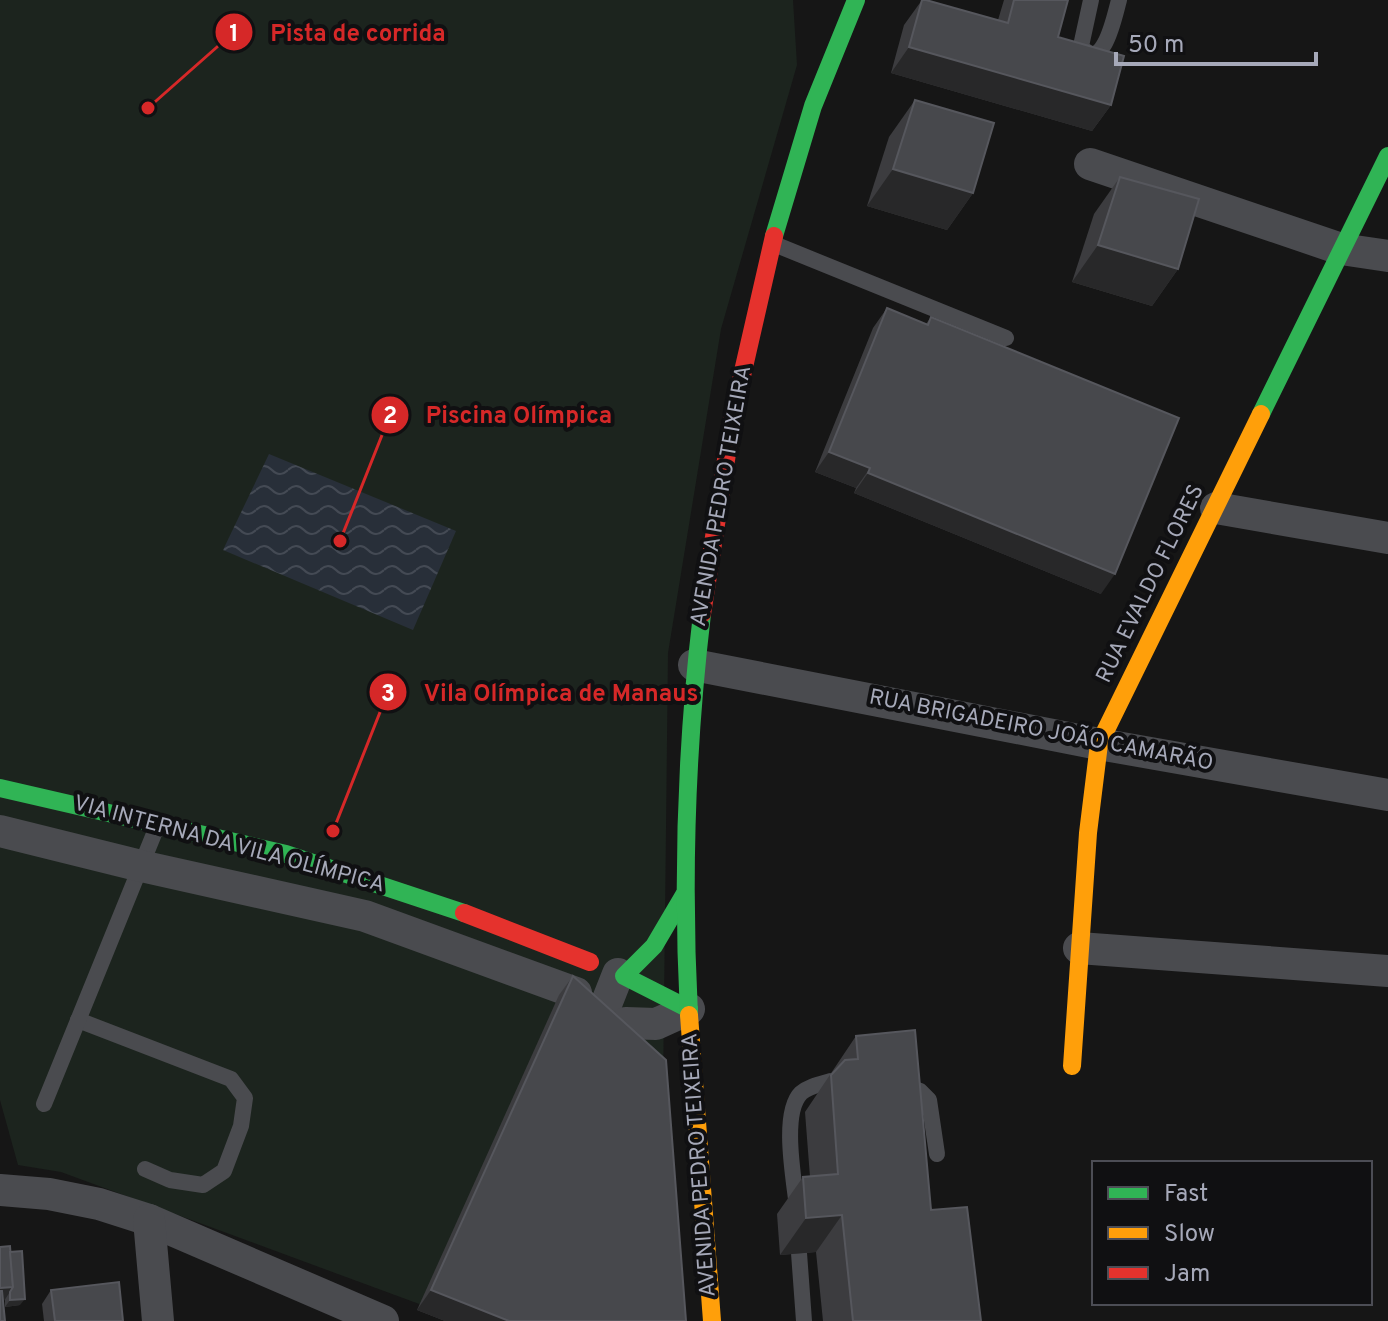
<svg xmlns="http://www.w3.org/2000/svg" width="1388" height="1321" font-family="Overpass,sans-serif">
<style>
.grass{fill:#1c241e}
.water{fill:url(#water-waves)}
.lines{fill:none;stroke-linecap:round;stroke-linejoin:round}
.lane{stroke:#4a4b4f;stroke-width:16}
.street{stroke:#4a4b4f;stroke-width:32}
.fast{stroke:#30b455;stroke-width:18}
.slow{stroke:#ff9f0a;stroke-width:18}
.jam{stroke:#e5322d;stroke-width:18}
.wall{fill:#3c3c3f}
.shaded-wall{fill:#282829}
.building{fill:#47484c;stroke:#56575d;stroke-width:2}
.labels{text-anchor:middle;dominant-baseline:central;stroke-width:8;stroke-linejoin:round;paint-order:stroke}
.street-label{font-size:22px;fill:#a6a9b9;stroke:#101012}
.leader{fill:none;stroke:#d62828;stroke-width:3}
.callout-dot{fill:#d62828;stroke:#101012;stroke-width:3}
.mark-label{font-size:24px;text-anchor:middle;font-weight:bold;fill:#fff}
.callout-label{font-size:24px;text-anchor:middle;font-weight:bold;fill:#d62828;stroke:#101012;stroke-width:8;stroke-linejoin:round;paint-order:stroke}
</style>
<defs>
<pattern id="water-waves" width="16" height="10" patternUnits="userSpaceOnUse" patternTransform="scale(2)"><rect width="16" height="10" fill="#282f39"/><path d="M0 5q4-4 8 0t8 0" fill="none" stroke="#444a54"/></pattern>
</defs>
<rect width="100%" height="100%" fill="#161616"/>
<polygon class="grass" points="0,0 793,0 797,65 721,329 668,653 663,1092 441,1312 61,1172 18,1165 0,1100"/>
<polygon class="water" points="269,454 456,531 413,630 223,550"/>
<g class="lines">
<g class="lane">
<path d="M 1091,0 L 1081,46 C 1103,76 1115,14 1119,0"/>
<polyline points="774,244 1006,338"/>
<polyline points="78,1020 231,1079 245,1098 241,1126 224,1171 203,1185 170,1180 145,1169"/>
<polyline points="901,1085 920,1091 929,1100 937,1154"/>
<polyline points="44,1104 158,824"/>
<path d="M 797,1207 C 794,1179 781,1113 801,1093 C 809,1086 821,1084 831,1081"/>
<polyline points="799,1253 804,1321"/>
</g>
<g class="street">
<polyline points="1090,164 1341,249 1388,256"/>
<polyline points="1216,508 1388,538"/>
<polyline points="694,665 1099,744 1388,795"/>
<polyline points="0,831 141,866 365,916 576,993"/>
<polyline points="1079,948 1388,971"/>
<polyline points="605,1007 618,974"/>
<polyline points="626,1023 656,1024 689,1009"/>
<polyline points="0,1190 49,1194 99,1204 149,1220 383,1321"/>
<polyline points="149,1220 158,1321"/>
</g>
<g class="fast">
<polyline points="774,236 813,106 856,0"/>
<polyline points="1261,414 1388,156"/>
<polyline points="0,788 286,854 464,913"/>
<polyline points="684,895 654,946 624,976 689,1009"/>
<path d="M 689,1015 C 682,881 686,748 702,614"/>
</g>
<g class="slow">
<polyline points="689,1015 712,1321"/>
<polyline points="1072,1066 1088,833 1099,744 1261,414"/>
</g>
<g class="jam">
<polyline points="702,614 733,415 774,236"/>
<polyline points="464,913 590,962"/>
</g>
</g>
<g class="wall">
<polygon points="922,0 998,20 1004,0 1068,0 1058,37 1111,105 1092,131 891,73 904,25"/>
<polygon points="915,100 973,193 947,230 867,206 889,137"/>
<polygon points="1120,177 1178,269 1152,306 1072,282 1094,214"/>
<polygon points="887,308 926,324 931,317 1101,594 854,493 856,488 815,472 873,328"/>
<polygon points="573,976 686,1321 445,1321 417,1310 559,995"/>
<polygon points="856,1036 931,1210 981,1321 823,1321 816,1252 780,1255 777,1214 803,1177 810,1177 805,1112"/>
<polygon points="0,1247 20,1305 5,1307 5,1299 3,1301 0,1321"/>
<polygon points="51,1290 123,1321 44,1321 42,1304"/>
</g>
<g class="shaded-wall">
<polygon points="909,47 1111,105 1092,131 891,73"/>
<polygon points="893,169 973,193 947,230 867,206"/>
<polygon points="1098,245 1178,269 1152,306 1072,282"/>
<polygon points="829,452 870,468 856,488 815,472"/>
<polygon points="868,473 1115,574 1101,594 854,493"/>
<polygon points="842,1215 816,1252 780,1255 806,1218"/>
<polygon points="13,1287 4,1301 0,1301 0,1288"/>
<polygon points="431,1290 509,1321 445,1321 417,1310"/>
<polygon points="25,1299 20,1305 5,1307 10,1300"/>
</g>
<g class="building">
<polygon points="922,0 926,0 1008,23 1014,0 1068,0 1058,37 1124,56 1111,105 909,47"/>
<polygon points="915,100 994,123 973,193 893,169"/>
<polygon points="1120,177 1199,199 1178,269 1098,245"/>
<polygon points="887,308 928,325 931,317 1179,418 1115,574 868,473 870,468 829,452"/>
<polygon points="573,976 666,1060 686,1321 509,1321 431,1290"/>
<polygon points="915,1030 931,1210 967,1207 981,1321 853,1321 842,1215 806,1218 803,1177 838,1174 831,1075 845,1060 858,1059 856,1036"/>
<polygon points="10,1246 13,1287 0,1288 0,1247"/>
<polygon points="22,1251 25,1299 10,1300 10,1292 13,1287 10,1252"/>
<polygon points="119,1282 123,1321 55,1321 51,1290"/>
<polygon points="0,1291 2,1291 5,1321 0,1321"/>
</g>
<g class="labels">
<g class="street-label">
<text transform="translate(722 496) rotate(-80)">AVENIDA PEDRO TEIXEIRA</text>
<text transform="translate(1151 584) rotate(-64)">RUA EVALDO FLORES</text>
<text transform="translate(1041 731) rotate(11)">RUA BRIGADEIRO JOÃO CAMARÃO</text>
<text transform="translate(229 845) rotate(15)">VIA INTERNA DA VILA OLÍMPICA</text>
<text transform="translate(700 1165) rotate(-94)">AVENIDA PEDRO TEIXEIRA</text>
</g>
</g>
<path class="leader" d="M148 108L234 32M340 541L390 415M333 831L388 692"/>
<g class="callout-dot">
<circle cx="148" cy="108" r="8"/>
<circle cx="340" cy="541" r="8"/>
<circle cx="333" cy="831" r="8"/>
<circle cx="234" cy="32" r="20"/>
<circle cx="390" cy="415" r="20"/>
<circle cx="388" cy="692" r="20"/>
</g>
<g class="mark-label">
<text x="234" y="41">1</text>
<text x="390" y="423">2</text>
<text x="388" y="701">3</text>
</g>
<g class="callout-label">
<text x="358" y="41">Pista de corrida</text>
<text x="519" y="423">Piscina Olímpica</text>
<text x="561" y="701">Vila Olímpica de Manaus</text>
</g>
<rect x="1092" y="1161" width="280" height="144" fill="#101012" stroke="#4c4d55" stroke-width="2"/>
<rect x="1108" y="1187" width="40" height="12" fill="#30b455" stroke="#4c4d55" stroke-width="2"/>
<text x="1164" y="1201" font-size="24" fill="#a6a9b9">Fast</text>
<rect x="1108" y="1227" width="40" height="12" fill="#ff9f0a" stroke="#4c4d55" stroke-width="2"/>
<text x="1164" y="1241" font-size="24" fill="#a6a9b9">Slow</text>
<rect x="1108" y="1267" width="40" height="12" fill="#e5322d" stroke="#4c4d55" stroke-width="2"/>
<text x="1164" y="1281" font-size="24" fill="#a6a9b9">Jam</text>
<path d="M1116 52v12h200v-12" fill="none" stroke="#a6a9b9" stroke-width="4"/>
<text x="1128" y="52" font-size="24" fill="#a6a9b9" stroke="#101012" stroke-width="6" paint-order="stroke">50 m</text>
</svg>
